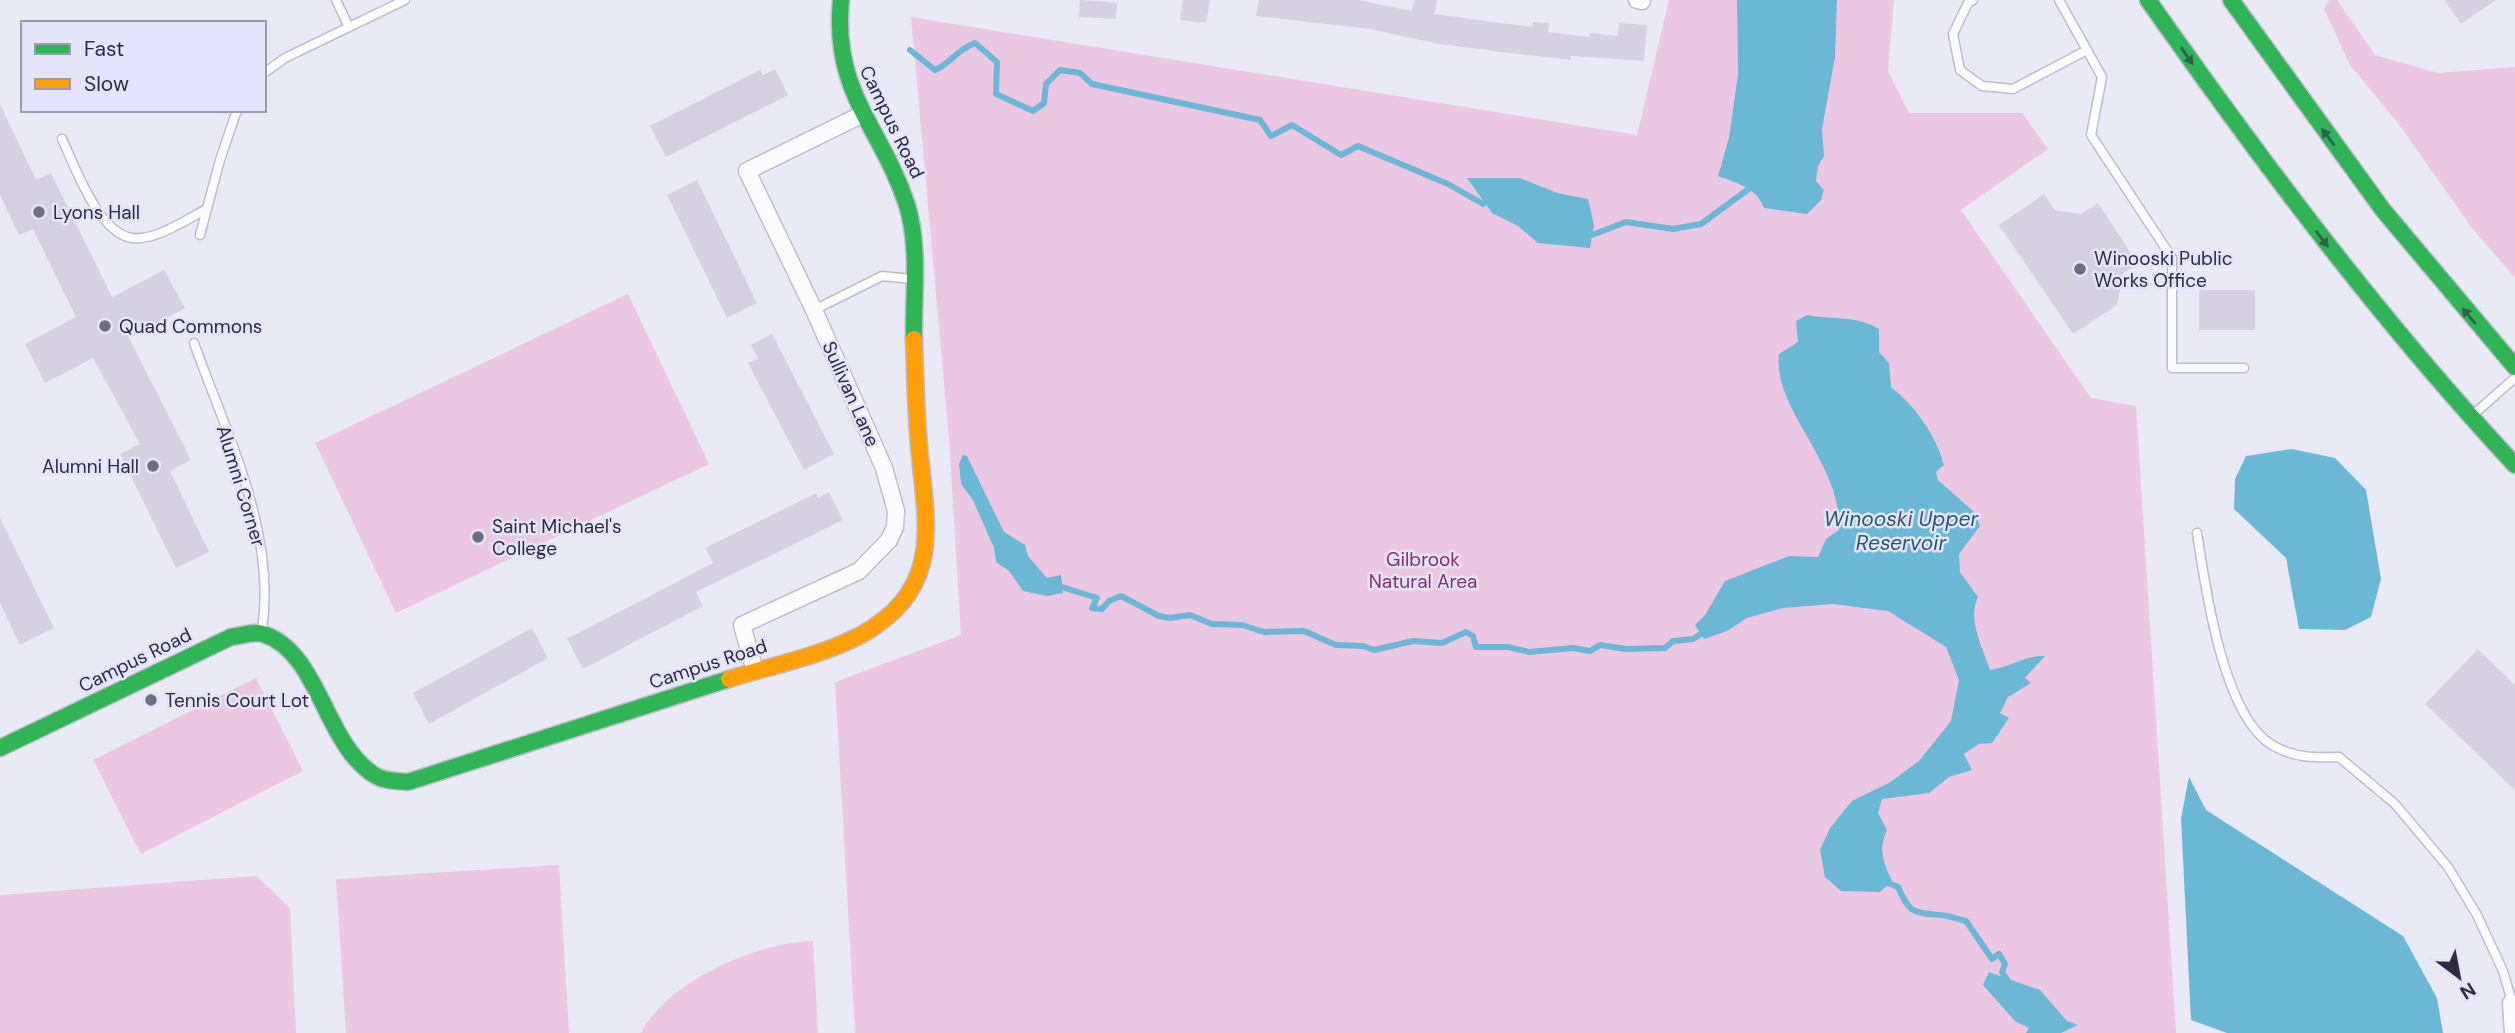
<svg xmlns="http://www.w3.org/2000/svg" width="2515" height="1033" font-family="'DM Sans',sans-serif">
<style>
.green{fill:#ecc7e1}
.water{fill:#6bb8d6}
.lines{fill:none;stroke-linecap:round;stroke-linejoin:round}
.stream{stroke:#6bb8d6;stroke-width:6}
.building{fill:#d5d1e1}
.lane-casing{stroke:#bcbccc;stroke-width:11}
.street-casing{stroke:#bcbccc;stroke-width:19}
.fast-casing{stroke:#bcbccc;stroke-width:19}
.slow-casing{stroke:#bcbccc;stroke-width:19}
.lane{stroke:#fcfcfe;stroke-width:8}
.street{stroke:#fcfcfe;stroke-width:16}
.fast{stroke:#30b455;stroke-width:16}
.slow{stroke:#ff9f0a;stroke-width:16}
.oneway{fill:#2e6249}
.poi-dot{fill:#6e6e80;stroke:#e4e4fc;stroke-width:2.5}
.labels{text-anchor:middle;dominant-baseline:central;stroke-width:5;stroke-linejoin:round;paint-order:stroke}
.street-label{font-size:19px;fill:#2c2b41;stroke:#e4e4fc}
.poi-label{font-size:19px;fill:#2c2b41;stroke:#e4e4fc;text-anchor:start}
.park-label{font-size:19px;fill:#892e68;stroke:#e4e4fc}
.water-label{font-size:21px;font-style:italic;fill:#2c5969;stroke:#e4e4fc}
</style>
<rect width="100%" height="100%" fill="#eaeaf6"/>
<g class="green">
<polygon points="1669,0 1894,0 1888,71 1909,113 2022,113 2048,149 1961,210 2091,398 2136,406 2176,1033 855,1033 835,682 961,635 949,438 911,17 1637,135"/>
<polygon points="2329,0 2337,0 2375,55 2438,73 2515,67 2515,278 2472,228 2398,123 2350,65 2324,9"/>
<polygon points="628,294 709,464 396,613 315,443"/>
<polygon points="256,678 303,771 141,854 93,760"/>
<polygon points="559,865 569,1033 346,1033 336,879"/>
<polygon points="257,876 290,908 296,1033 0,1033 0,895"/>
<path d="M 813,941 L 818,1033 L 641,1033 C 667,981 758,942 813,941 Z"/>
</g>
<g class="water">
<path d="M 1737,0 L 1837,0 L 1835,57 L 1822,129 L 1824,156 L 1818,166 L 1816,181 L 1824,190 L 1821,200 L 1807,214 L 1764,208 C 1757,188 1737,183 1718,176 L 1729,138 L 1738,74 Z"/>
<polygon points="1467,178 1520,178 1557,193 1588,199 1594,225 1590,248 1538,243 1518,226 1492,213"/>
<path d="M 1807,315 C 1831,320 1857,315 1879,329 L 1879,352 L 1889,363 L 1891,387 C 1915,406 1936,435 1944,465 L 1936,472 L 1938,480 L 1974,512 L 1980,526 L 1959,554 L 1960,572 L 1978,597 C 1967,619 1983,649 1990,670 C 2010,667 2026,655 2045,656 L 2025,678 L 2031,683 L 2008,697 L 2000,713 L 2009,718 L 1992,743 L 1979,744 L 1964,754 L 1972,770 L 1949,777 L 1929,793 L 1882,799 L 1878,813 L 1887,830 C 1878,849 1883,862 1892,881 L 1880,892 L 1841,891 L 1825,877 L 1820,850 L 1830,828 L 1852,801 L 1889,783 L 1919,761 L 1951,721 L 1959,680 L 1946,647 L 1888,611 L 1833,604 L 1783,608 L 1747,618 L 1727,631 L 1704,639 L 1695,625 L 1705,615 L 1725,581 L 1789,556 L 1818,557 L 1826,539 L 1839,530 C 1843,464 1772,409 1779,354 L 1798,342 L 1796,321 Z"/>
<polygon points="2292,449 2335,458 2366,490 2381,579 2371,617 2345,630 2299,629 2286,558 2234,509 2235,479 2246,456"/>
<polygon points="963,455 967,456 1004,532 1025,545 1028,556 1047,578 1061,575 1063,593 1047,596 1023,591 1009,571 996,562 994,548 973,500 961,484 959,464"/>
<polygon points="2189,777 2206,810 2403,936 2437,998 2443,1033 2227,1033 2191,1020 2181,818"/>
<polygon points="1989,972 2040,990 2067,1021 2078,1025 2061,1033 2026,1033 2029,1028 2015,1021 1983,985"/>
</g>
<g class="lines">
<g class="stream">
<path d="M 910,50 L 935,70 C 952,62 954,52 975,43 L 997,62 L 996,94 L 1033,111 L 1044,103 L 1046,84 L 1060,70 L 1080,73 L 1092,84 L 1260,120 L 1271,136 L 1292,125 L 1341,155 L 1358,146 L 1448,184 L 1483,204"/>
<polyline points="1592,235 1626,222 1673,229 1701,224 1750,188"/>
<polyline points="1062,587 1097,598 1092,608 1102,609 1109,601 1121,596 1159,616 1170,618 1190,615 1212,624 1242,625 1264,632 1304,631 1336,645 1363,646 1374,650 1413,641 1442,643 1466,632 1473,636 1476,647 1508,647 1529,652 1573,648 1590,651 1600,645 1626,649 1665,648 1673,641 1693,639 1707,630"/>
<path d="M 1883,881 L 1898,887 C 1910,913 1911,912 1939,915 C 1948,915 1957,919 1966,921 L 1992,959 L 1999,954 L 2005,964 L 2002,972 L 2010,984"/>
</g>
</g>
<g class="building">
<polygon points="1080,0 1117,3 1116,19 1079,17"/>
<polygon points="1183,0 1210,0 1206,23 1180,20"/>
<polygon points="1259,0 1358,0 1412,11 1414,0 1437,0 1434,14 1532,27 1533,22 1549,23 1548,32 1589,37 1590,33 1618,36 1619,23 1647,25 1644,61 1571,56 1571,60 1510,53 1439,44 1370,29 1256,16"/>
<polygon points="2444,0 2496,0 2461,24"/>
<polygon points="775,69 788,95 666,157 650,126 760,70 763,75"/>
<polygon points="0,104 36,180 51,173 112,297 164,270 185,308 129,338 191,460 170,471 209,552 176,568 120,454 140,444 93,358 45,383 25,344 76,317 33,229 19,235 0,195"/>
<polygon points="697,180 757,303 727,318 667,195"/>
<polygon points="2044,194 2055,210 2081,214 2098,203 2138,264 2123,273 2117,305 2073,334 1999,225"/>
<rect x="2199" y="290" width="56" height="40"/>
<polygon points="772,334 834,454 804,470 748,363 758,358 751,345"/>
<polygon points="829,492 843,520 696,592 703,606 583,669 567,639 713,563 705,548 816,493 818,498"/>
<polygon points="0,518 54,628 20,645 0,603"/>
<polygon points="532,628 548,658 429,724 413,693"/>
<polygon points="2478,649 2515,685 2515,790 2425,704"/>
</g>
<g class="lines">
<defs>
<g id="lane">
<polyline points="336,0 349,27"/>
<polyline points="1973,0 1968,3 1953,34 1960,70 1982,86 2013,89 2087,50"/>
<polyline points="2059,0 2102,77 2091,135 2172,258 2172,368 2244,368"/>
<polyline points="264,73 285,58 405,0"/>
<path d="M 62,139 C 75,166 98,233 132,238 C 156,241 187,219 207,209"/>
<polyline points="200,235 220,160 237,110"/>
<polyline points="814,310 882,276 911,279"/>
<path d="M 194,343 C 226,433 277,533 262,630"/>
<polyline points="2475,413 2515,378"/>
<path d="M 2197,533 C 2205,586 2223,716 2272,745 C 2294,758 2315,758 2339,757 L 2395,804 L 2448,867 L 2477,915 L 2503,971 L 2512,1002"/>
</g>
<g id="street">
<polyline points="1637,0 1642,1"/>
<polyline points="755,671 742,625 859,571 889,540 895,527 896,511 884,468 814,310 747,171 863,114"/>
<polyline points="2511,1003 2513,1033"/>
</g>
<g id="fast">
<path d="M 841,0 C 832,93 881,126 907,205 C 920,247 913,296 914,339"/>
<path d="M 2148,0 C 2262,162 2380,320 2515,465"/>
<polyline points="2231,0 2383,210 2515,367"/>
<path d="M 0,748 L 231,637 C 240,636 254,631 263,634 C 320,652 324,745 376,776 C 384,781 398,781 408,782 L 729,679"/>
</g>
<path id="slow" d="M 729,679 C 771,666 821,656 861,635 C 945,588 926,524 919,446 C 916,411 915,375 914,339"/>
</defs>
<use href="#lane" class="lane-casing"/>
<use href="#street" class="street-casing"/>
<use href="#fast" class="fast-casing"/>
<use href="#slow" class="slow-casing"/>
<use href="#lane" class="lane"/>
<use href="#street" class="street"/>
<use href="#fast" class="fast"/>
<use href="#slow" class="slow"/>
</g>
<defs><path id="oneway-solid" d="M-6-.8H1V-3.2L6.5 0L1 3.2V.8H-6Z" transform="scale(1.75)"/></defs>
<g class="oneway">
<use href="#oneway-solid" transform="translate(2187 56) rotate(55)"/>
<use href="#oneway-solid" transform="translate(2328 137) rotate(-127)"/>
<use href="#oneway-solid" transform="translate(2322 239) rotate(53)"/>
<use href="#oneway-solid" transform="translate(2469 316) rotate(-130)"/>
</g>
<g class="poi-dot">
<circle cx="39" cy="212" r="7"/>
<circle cx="2080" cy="269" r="7"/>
<circle cx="105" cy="326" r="7"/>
<circle cx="153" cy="466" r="7"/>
<circle cx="478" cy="537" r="7"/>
<circle cx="151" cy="700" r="7"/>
</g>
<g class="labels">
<g class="street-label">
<text transform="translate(892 122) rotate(64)">Campus Road</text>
<text transform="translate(851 394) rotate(66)">Sullivan Lane</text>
<text transform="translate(241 486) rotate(73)">Alumni Corner</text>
<text transform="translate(135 660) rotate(-26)">Campus Road</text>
<text transform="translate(708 664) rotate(-18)">Campus Road</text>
</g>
<g class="poi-label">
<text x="53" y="212">Lyons Hall</text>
<text x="2094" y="258">Winooski Public<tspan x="2094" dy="22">Works Office</tspan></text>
<text x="119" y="326">Quad Commons</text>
<text x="139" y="466" text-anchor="end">Alumni Hall</text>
<text x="492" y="526">Saint Michael's<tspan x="492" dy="22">College</tspan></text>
<text x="165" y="700">Tennis Court Lot</text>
</g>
<g class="park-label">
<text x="1423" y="559">Gilbrook<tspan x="1423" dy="22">Natural Area</tspan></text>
</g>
<g class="water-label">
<text x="1901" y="519">Winooski Upper<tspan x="1901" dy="24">Reservoir</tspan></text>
</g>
</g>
<rect x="21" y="21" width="245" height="91" fill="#e4e4fc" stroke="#9a9ab1" stroke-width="2"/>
<rect x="35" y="44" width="35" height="10" fill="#30b455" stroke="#9a9ab1" stroke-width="2"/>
<text x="84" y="56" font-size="21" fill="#2c2b41">Fast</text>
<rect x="35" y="79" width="35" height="10" fill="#ff9f0a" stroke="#9a9ab1" stroke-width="2"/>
<text x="84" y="91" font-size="21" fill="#2c2b41">Slow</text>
<g transform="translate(2459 977) rotate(148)" stroke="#e4e4fc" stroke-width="5" paint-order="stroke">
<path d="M0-5L12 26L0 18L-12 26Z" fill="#2c2b41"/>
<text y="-10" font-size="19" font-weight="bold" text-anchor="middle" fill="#2c2b41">N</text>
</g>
</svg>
